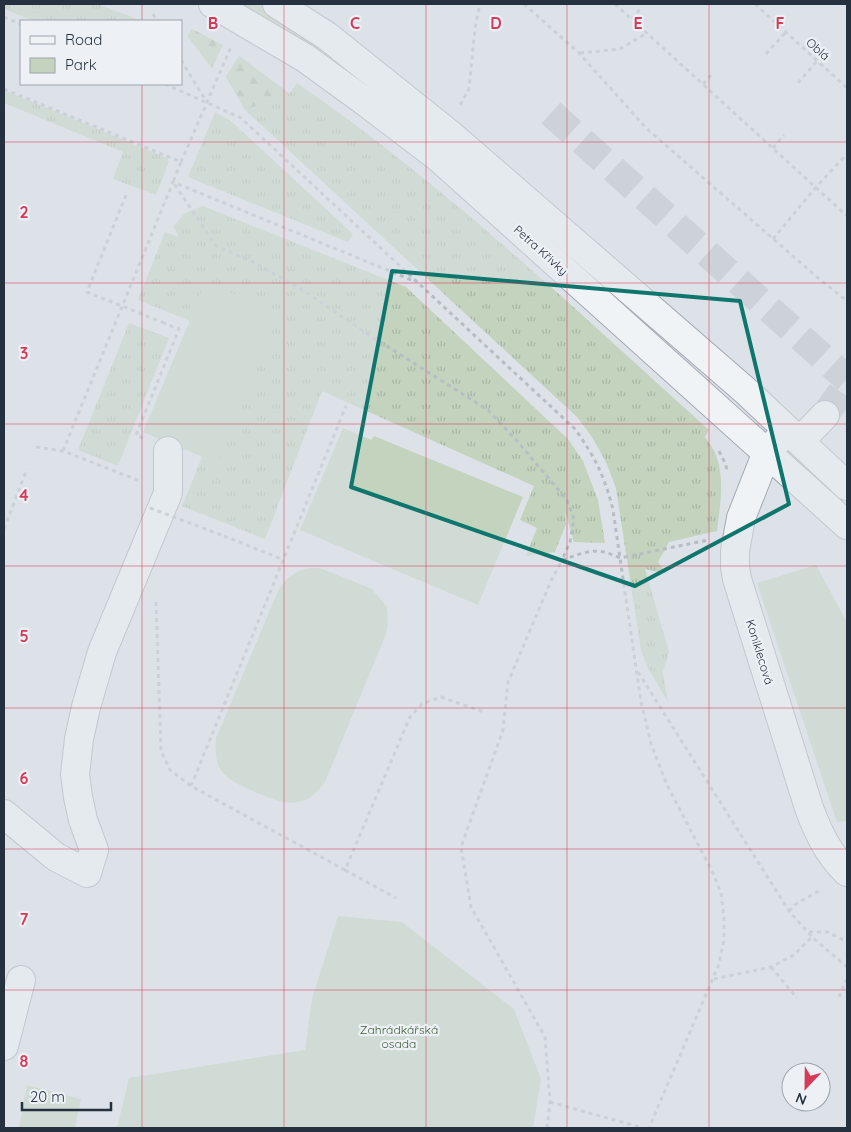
<svg xmlns="http://www.w3.org/2000/svg" width="851" height="1132" font-family="Quicksand,sans-serif">
<style>
.grass{fill:url(#grass-tufts)}
.forest{fill:url(#forest-firs)}
.green{fill:#c4d3be}
.lines{fill:none;stroke-linecap:round;stroke-linejoin:round}
.minor-tunnel{stroke:#b8bfc6;stroke-width:28;stroke-dasharray:28 14;stroke-linecap:butt}
.minor-casing{stroke:#a2a9b2;stroke-width:30}
.path{stroke:#b7bdc3;stroke-width:3;stroke-dasharray:4 4;stroke-linecap:butt}
.minor{stroke:#f0f3f6;stroke-width:28}
.path-bridge{stroke:#b7bdc3;stroke-width:3;stroke-dasharray:4 4;stroke-linecap:butt}
.marked{fill:none;stroke:#0f766e;stroke-width:4;stroke-linejoin:round}
.grid{fill:none;stroke:#d63a59;stroke-width:1;stroke-opacity:0.55}
.labels{text-anchor:middle;dominant-baseline:central;stroke-width:4.5;stroke-linejoin:round;paint-order:stroke}
.street-label{font-size:12px;fill:#263140;stroke:#edf1f6}
.park-label{font-size:12px;fill:#3c5c32;stroke:#edf1f6}
.grid-label{font-size:16px;text-anchor:middle;font-weight:bold;fill:#d63a59;stroke:#edf1f6;stroke-width:4.5;stroke-linejoin:round;paint-order:stroke}
</style>
<defs>
<pattern id="grass-tufts" width="24" height="20" patternUnits="userSpaceOnUse" patternTransform="scale(1.25)"><rect width="24" height="20" fill="#c4d3be"/><path d="M3 7l-1-3M5 7V3M7 7l1-3M15 17l-1-3M17 17v-4M19 17l1-3" fill="none" stroke="#a8b6a4"/></pattern>
<pattern id="forest-firs" width="22" height="20" patternUnits="userSpaceOnUse" patternTransform="scale(1.25)"><rect width="22" height="20" fill="#c4d3be"/><path d="M5 1l3.5 6h-7zM16 11l3.5 6h-7z" fill="#a8b6a4"/></pattern>
</defs>
<rect width="100%" height="100%" fill="#dde2e8"/>
<g class="grass">
<polygon points="4,4 98,4 142,21 34,21 4,9"/>
<polygon points="239,4 263,4 322,44 318,49"/>
<path d="M 239,56 L 289,94 L 297,83 C 445,185 576,310 709,430 L 705,437 C 709,443 713,448 716,455 C 725,479 720,506 717,531 L 669,542 L 658,562 L 667,574 L 645,569 L 669,652 L 663,672 L 668,702 L 648,668 L 641,651 L 616,488 L 606,462 L 592,437 L 577,417 L 245,110 L 226,77 Z"/>
<polygon points="4,90 167,158 169,162 156,195 113,179 123,152 4,103"/>
<polygon points="215,112 232,122 353,234 348,242 188,177"/>
<polygon points="203,206 406,287 568,439 583,461 598,500 605,543 574,542 565,511 566,524 555,552 526,556 537,528 520,520 534,486 322,391 265,539 182,506 202,457 217,462 206,282 190,321 138,300 165,232 179,237 173,227 185,213"/>
<polygon points="129,323 169,338 118,466 78,450"/>
</g>
<g class="forest">
<polygon points="192,29 223,45 212,68 187,36"/>
<polygon points="239,56 289,93 286,99 245,109 226,76"/>
</g>
<g class="green">
<polygon points="206,282 279,313 217,463 143,432"/>
<polygon points="343,428 371,440 374,436 523,497 478,605 300,530"/>
<polygon points="816,565 847,622 847,821 837,822 757,583"/>
<path d="M 310,568 L 320,568 L 372,589 L 387,607 L 388,620 L 386,634 L 325,782 C 319,789 314,797 305,800 C 299,803 286,803 279,801 C 266,797 232,784 224,774 C 215,764 215,751 216,738 L 278,591 C 287,577 294,571 310,568 Z"/>
<polygon points="338,916 402,922 514,1009 541,1079 533,1128 117,1128 129,1078 305,1050 312,999"/>
<polygon points="27,1085 81,1099 75,1128 19,1128"/>
</g>
<g class="lines">
<g class="minor-tunnel">
<polyline points="551,113 847,379"/>
<polyline points="825,415 847,384"/>
</g>
<defs>
<g id="minor">
<polyline points="213,4 305,58 367,103 438,157 847,525"/>
<polyline points="277,4 327,36 452,136 747,392 847,486"/>
<path d="M 778,440 L 767,452 L 741,518 L 735,551 L 735,567 L 737,579 L 809,808 C 818,832 828,854 847,872"/>
<polyline points="800,441 825,415"/>
<polyline points="4,814 56,857 87,873 94,850 83,820 78,797 75,774 79,739 86,707 102,652 168,493 168,451"/>
<polyline points="4,1046 21,980"/>
</g>
</defs>
<use href="#minor" class="minor-casing"/>
<g class="path">
<polyline points="524,4 579,53 646,128 817,277 847,301"/>
<polyline points="615,4 847,216"/>
<polyline points="755,4 847,88"/>
<polyline points="153,14 157,21"/>
<polyline points="4,17 21,24"/>
<polyline points="632,19 642,7"/>
<polyline points="580,53 620,49 647,33"/>
<polyline points="766,54 786,32"/>
<polyline points="181,60 206,101"/>
<polyline points="798,83 817,61"/>
<path d="M 165,84 L 241,118 L 575,429 C 595,457 605,477 613,510 L 641,702 L 651,744 L 667,785 L 713,873 L 721,893 L 724,917 L 724,940 L 719,964 L 649,1128"/>
<polyline points="703,84 714,72"/>
<polyline points="4,89 181,162 173,182 216,246 251,261 301,289 374,338 488,410 517,441 567,500 574,519 570,542 562,560"/>
<polyline points="460,105 469,89 475,28 480,4"/>
<polyline points="773,148 784,135"/>
<polyline points="181,162 231,47"/>
<polyline points="773,239 816,187 847,154"/>
<polyline points="143,438 136,435 179,329 164,323"/>
<polyline points="36,447 63,451 140,481"/>
<polyline points="63,451 173,182 414,281"/>
<polyline points="719,451 726,465 727,473"/>
<polyline points="4,529 27,469"/>
<polyline points="224,536 284,560"/>
<polyline points="156,602 161,751 170,770 191,786 345,870 410,717 422,704 441,697 484,712"/>
<polyline points="638,672 789,911 812,937 847,967"/>
<polyline points="191,786 346,406"/>
<polyline points="345,870 396,898"/>
<polyline points="789,911 796,904 822,889"/>
<polyline points="809,932 828,932 847,942"/>
<polyline points="771,967 797,998"/>
<polyline points="714,979 771,967 794,955 812,937"/>
<polyline points="839,997 847,979"/>
<polyline points="550,1102 643,1128"/>
<path d="M 547,1128 L 550,1102 L 545,1037 L 471,907 L 461,847 L 503,730 L 508,682 L 551,581 L 562,560 C 587,552 595,546 620,558 L 708,540"/>
</g>
<use href="#minor" class="minor"/>
<g class="path-bridge">
<polyline points="126,195 87,292 164,323"/>
<polyline points="150,508 224,536"/>
</g>
</g>
<path d="M0 0H851V1132H0ZM 392,271 L 740,301 L 789,504 L 635,586 L 351,487 Z" fill="#dde2e8" fill-opacity=".55" fill-rule="evenodd"/>
<path class="marked" d="M 392,271 L 740,301 L 789,504 L 635,586 L 351,487 Z"/>
<path class="grid" d="M 142,4 L 142,21M 284,4 L 284,1128M 426,4 L 426,1128M 567,4 L 567,1128M 709,4 L 709,1128M 142,84 L 142,1128M 4,142 L 847,142M 4,283 L 847,283M 4,424 L 847,424M 4,566 L 847,566M 4,708 L 847,708M 4,849 L 847,849M 4,990 L 847,990"/>
<g class="labels">
<g class="street-label">
<text transform="translate(818 49) rotate(42)">Oblá</text>
<text transform="translate(541 250) rotate(42)">Petra Křivky</text>
<text transform="translate(760 652) rotate(73)">Koniklecová</text>
</g>
<g class="park-label">
<text x="399" y="1029">Zahrádkářská<tspan x="399" dy="14">osada</tspan></text>
</g>
</g>
<g class="grid-label">
<text x="213" y="29">B</text>
<text x="355" y="29">C</text>
<text x="496" y="29">D</text>
<text x="638" y="29">E</text>
<text x="780" y="29">F</text>
<text x="24" y="218">2</text>
<text x="24" y="359">3</text>
<text x="24" y="501">4</text>
<text x="24" y="642">5</text>
<text x="24" y="784">6</text>
<text x="24" y="925">7</text>
<text x="24" y="1067">8</text>
</g>
<rect width="851" height="1132" fill="none" stroke="#263140" stroke-width="10"/>
<rect x="20" y="20" width="162" height="65" fill="#edf1f6" stroke="#9da4ad"/>
<rect x="30" y="36" width="25" height="8" fill="#f0f3f6" stroke="#9da4ad"/>
<text x="65" y="45" font-size="15" fill="#263140">Road</text>
<rect x="30" y="58" width="25" height="15" fill="#c4d3be" stroke="#9da4ad"/>
<text x="65" y="70" font-size="15" fill="#263140">Park</text>
<g transform="translate(806 1087) rotate(202)"><circle r="24" fill="#edf1f6" stroke="#9da4ad"/>
<path d="M0-4L9 19L0 12L-9 19Z" fill="#d63a59"/>
<text y="-8" font-size="14" font-weight="bold" text-anchor="middle" fill="#263140">N</text>
</g>
<path d="M22 1102v8h89v-8" fill="none" stroke="#263140" stroke-width="2.5"/>
<text x="30" y="1102" font-size="15" fill="#263140" stroke="#edf1f6" stroke-width="4" paint-order="stroke">20 m</text>
</svg>
